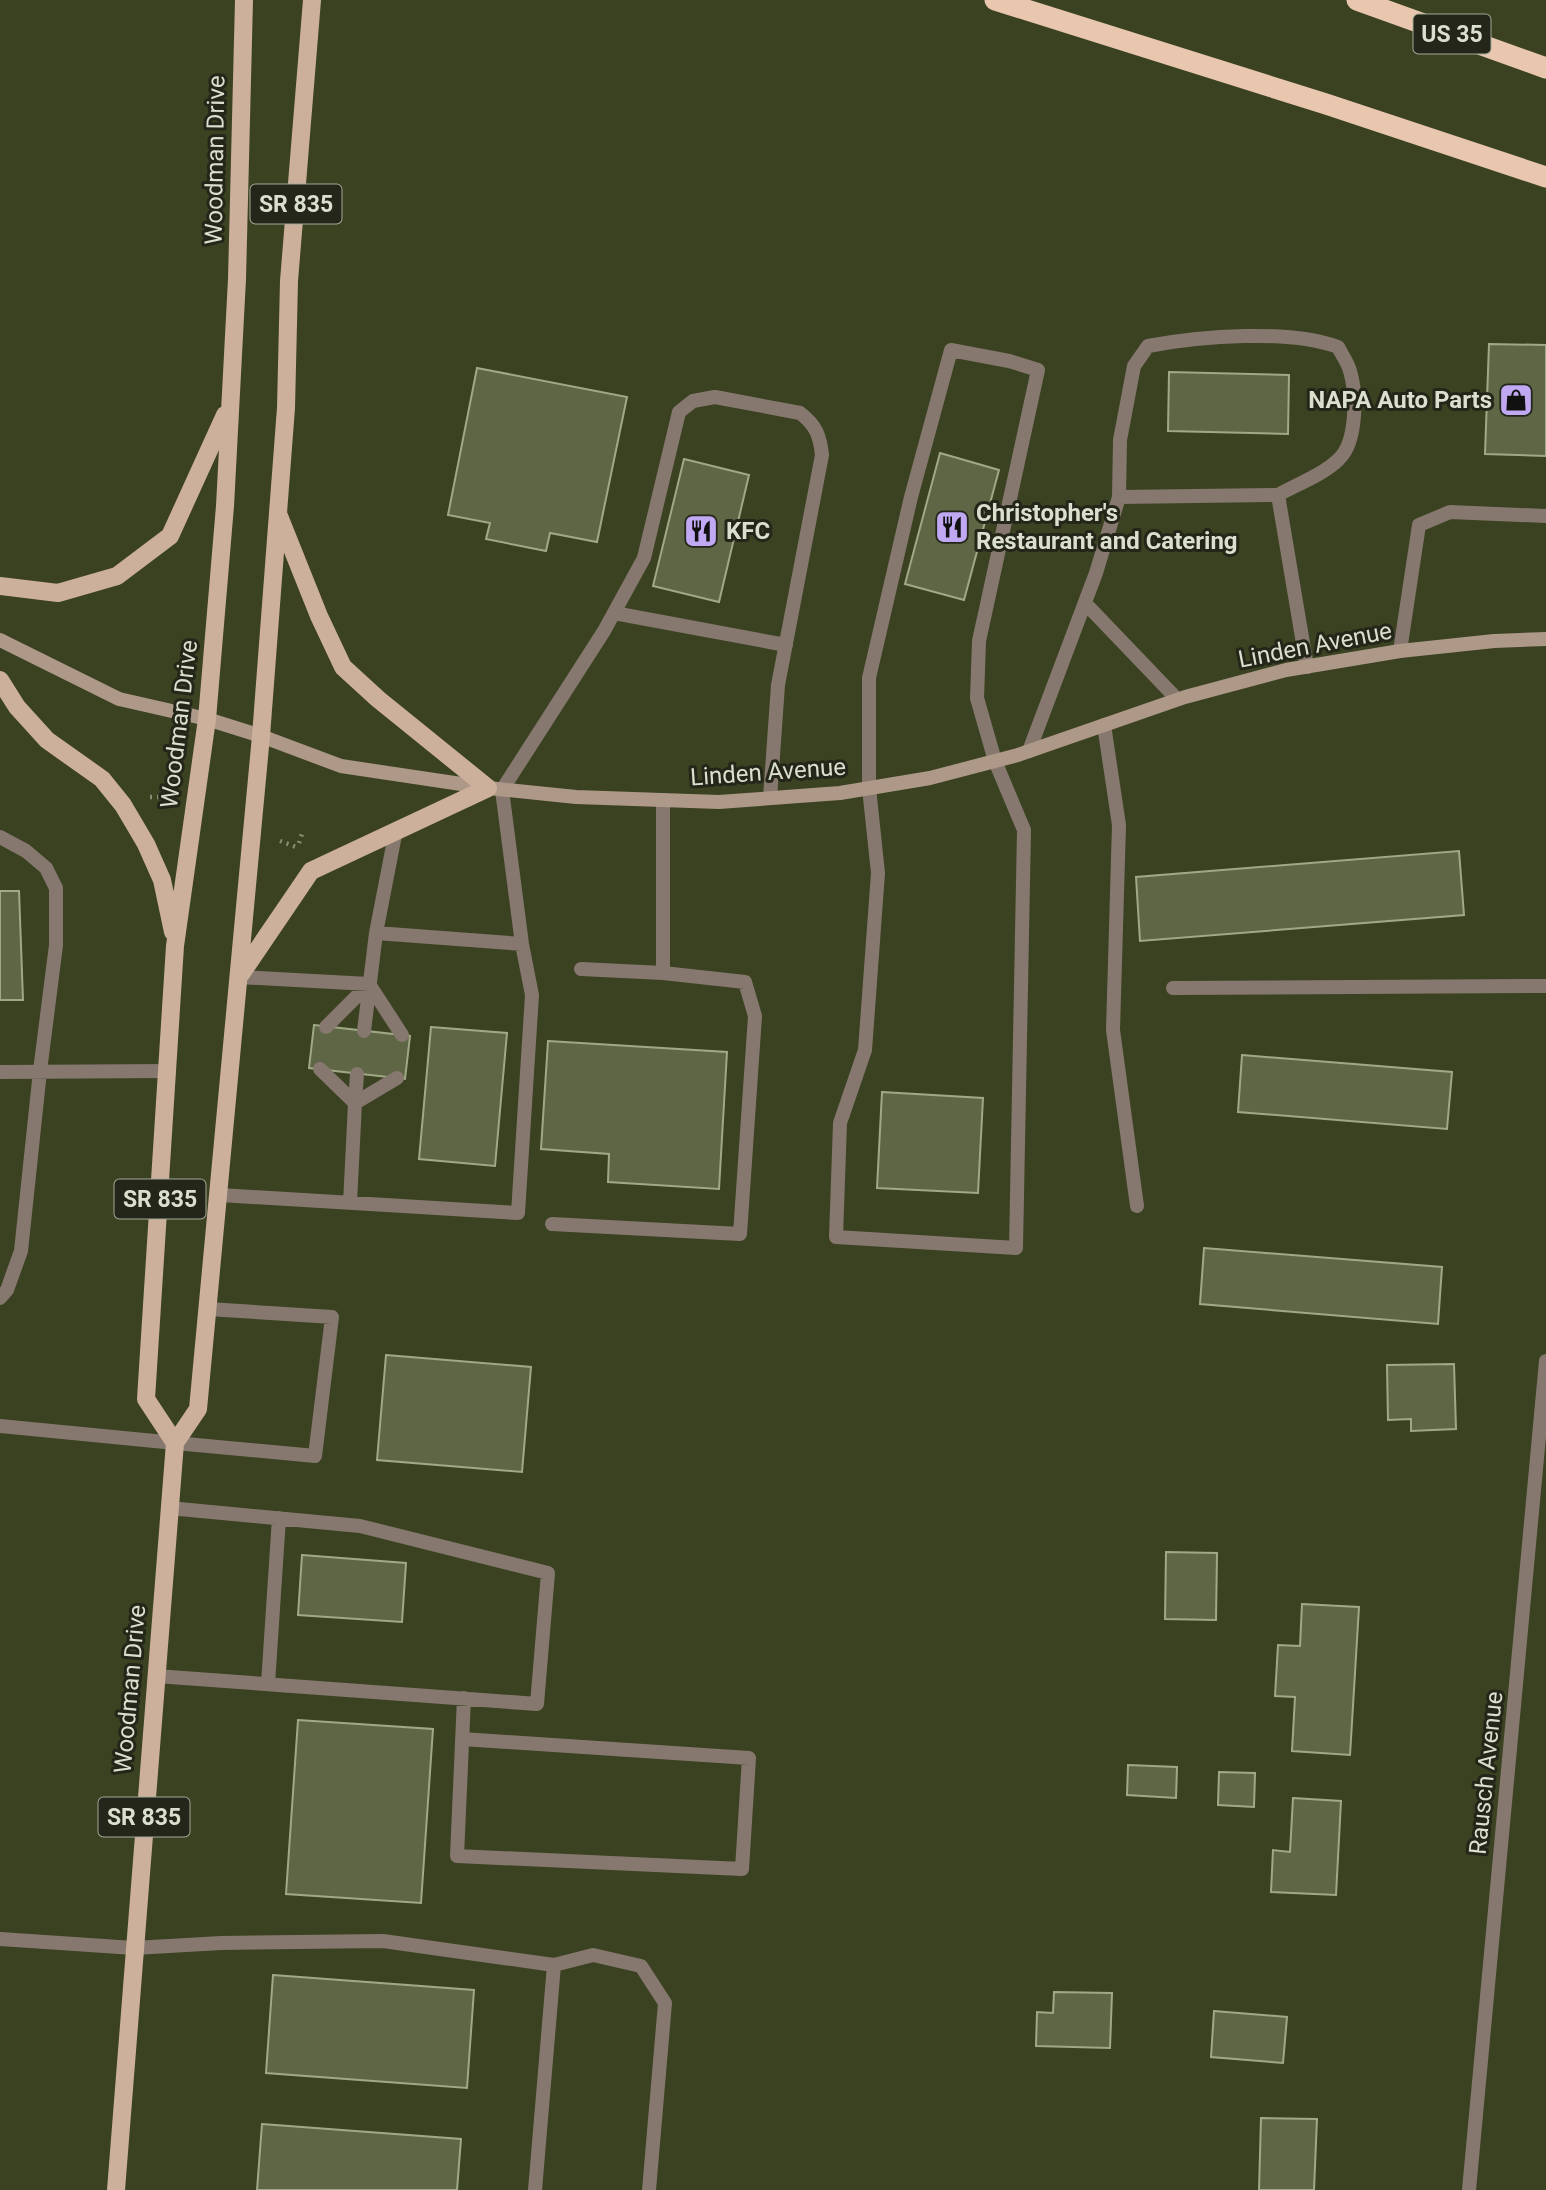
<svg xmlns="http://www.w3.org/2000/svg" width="1546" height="2190" font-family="Roboto,sans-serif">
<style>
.building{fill:#5e6645;stroke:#a0a985;stroke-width:2}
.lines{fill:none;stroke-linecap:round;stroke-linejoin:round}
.path{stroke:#888e75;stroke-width:4.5;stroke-dasharray:2 5;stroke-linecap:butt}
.service{stroke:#86786e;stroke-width:14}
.minor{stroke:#86786e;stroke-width:14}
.secondary{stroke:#ae9888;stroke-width:14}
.primary{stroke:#ccb09c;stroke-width:18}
.motorway{stroke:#e8c7ae;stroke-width:21}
.labels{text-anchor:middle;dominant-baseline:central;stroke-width:6;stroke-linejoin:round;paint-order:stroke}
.shield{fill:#232618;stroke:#a4a897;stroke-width:2}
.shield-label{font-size:23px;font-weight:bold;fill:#dbdfcd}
.street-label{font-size:24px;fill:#dbdfcd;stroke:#232618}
.poi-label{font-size:24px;font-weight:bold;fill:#dbdfcd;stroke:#232618;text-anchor:start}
</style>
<rect width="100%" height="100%" fill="#3b4222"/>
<!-- building -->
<path class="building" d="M 1489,344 L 1546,345 L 1546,456 L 1485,454 Z
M 477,368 L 627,397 L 597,542 L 550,533 L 546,551 L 486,539 L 490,523 L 448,515 Z
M 1169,372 L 1289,375 L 1288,434 L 1168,431 Z
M 940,453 L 999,470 L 964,600 L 905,584 Z
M 684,459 L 749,475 L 719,602 L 653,586 Z
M 1459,851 L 1464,915 L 1140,941 L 1136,877 Z
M 0,891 L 19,891 L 23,1000 L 0,1000 Z
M 314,1025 L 410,1036 L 405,1079 L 309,1068 Z
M 431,1027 L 507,1033 L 495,1166 L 419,1159 Z
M 548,1041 L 727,1052 L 719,1189 L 608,1182 L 609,1154 L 541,1149 Z
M 1242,1055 L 1452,1072 L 1447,1129 L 1238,1112 Z
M 882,1092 L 983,1098 L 978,1193 L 877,1188 Z
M 1204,1248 L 1442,1267 L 1438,1324 L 1200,1304 Z
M 386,1355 L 531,1367 L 522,1472 L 377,1460 Z
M 1454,1364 L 1456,1429 L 1411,1431 L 1411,1419 L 1388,1420 L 1387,1365 Z
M 1166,1552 L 1217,1553 L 1216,1620 L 1165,1619 Z
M 302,1555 L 406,1563 L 402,1622 L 298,1615 Z
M 1302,1604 L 1359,1607 L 1350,1755 L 1292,1751 L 1295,1697 L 1275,1696 L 1278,1645 L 1300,1646 Z
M 298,1720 L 433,1729 L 421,1903 L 286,1894 Z
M 1128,1765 L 1177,1767 L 1176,1798 L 1127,1795 Z
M 1219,1772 L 1255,1773 L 1254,1807 L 1218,1805 Z
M 1293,1798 L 1341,1801 L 1336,1895 L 1271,1892 L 1273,1850 L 1290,1852 Z
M 273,1975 L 474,1990 L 467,2088 L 266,2073 Z
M 1054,1992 L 1112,1993 L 1110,2048 L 1036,2046 L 1037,2012 L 1053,2013 Z
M 1214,2011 L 1287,2017 L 1283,2063 L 1211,2057 Z
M 1261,2118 L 1317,2119 L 1314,2190 L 1259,2190 Z
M 262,2124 L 461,2139 L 457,2190 L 257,2190 Z"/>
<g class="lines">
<!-- path -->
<path class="path" d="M 150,797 L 165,797
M 280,841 L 296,847
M 299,843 L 303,831"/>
<!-- service -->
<path class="service" d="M 951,350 L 1009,361 L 1038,370 L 979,641 L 977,698 L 995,761 L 1024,830 L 1016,1248 L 836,1237 L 840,1123 L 865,1050 L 878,873 L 869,788 L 869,678 L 911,497 Z
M 1119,497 L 1278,495
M 1085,603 L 1177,699
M 614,613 L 786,645
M 1400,651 L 1419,525 L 1450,512 L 1546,516
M 1104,725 L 1119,825 L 1113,1030 L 1137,1206
M 1029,751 L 1096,573 L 1119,497 L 1120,440 L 1134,366 L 1148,346 C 1201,336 1288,329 1338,347 C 1342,355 1348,363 1350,371 C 1357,394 1357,442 1339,459 C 1323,475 1297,484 1278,495 L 1307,667
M 0,837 L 26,851 L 46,868 L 56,888 L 56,945 L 40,1071 L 21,1251 L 7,1290 L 0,1298
M 376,933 L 396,830
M 581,969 L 663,973
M 239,977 L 369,984 L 326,1027
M 369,984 L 402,1035
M 1173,988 L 1546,986
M 364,1031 L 376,933 L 522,944
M 320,1069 L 355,1103 L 350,1203
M 0,1072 L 169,1071
M 355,1103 L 397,1078
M 355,1103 L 357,1074
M 220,1195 L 518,1213 L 532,995 L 522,944 L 502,790 L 604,631 L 644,558 L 679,412 L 693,401 L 715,397 L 800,413 C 816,425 820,436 822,455 L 778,685 L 770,798
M 552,1224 L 740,1234 L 755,1016 L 745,982 L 663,973 L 663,800
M 175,1443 L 315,1456 L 332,1317 L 208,1309
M 156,1676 L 537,1704 L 548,1573 L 360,1526 L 169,1508
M 268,1684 L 279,1518
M 462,1739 L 749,1758 L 742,1869 L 457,1856 L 464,1698
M 134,1948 L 221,1943 L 383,1941 L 554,1965 L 535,2190
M 554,1965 L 593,1955 L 641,1966 L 665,2003 L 649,2190"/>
<!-- minor -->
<path class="minor" d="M 0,1426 L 175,1443
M 0,1939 L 134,1948
M 1469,2190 L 1546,1361"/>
<!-- secondary -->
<path class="secondary" d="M 0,640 L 119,699 L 207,719 L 261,736 L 341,766 L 488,788 L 576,797 L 719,802 L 840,793 L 930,778 L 1018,755 L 1185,697 L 1286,670 L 1400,651 L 1494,641 L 1546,639"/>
<!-- primary -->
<path class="primary" d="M 0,586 L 58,593 L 117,576 L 170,536 L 225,415
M 0,680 L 17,707 L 47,740 L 102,779 L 123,805 L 146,844 L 162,880 L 173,932
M 241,974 L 311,871 L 488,788 L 378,699 L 343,667 L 319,616 L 279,516
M 175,1443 L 146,1399 L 175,946 L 207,719 L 225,506 L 237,279 L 244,0
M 116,2190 L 175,1443 L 198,1409 L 261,736 L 286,408 L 289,281 L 312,0"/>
<!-- motorway -->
<path class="motorway" d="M 995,0 L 1326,104 L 1546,177
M 1357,0 L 1546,68"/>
</g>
<!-- icons -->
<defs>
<g id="shop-square" transform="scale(1.75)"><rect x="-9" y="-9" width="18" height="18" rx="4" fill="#c1a8f3" stroke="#232618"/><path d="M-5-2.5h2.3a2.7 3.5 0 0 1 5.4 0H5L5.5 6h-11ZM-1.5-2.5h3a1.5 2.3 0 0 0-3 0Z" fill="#111"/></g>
<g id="restaurant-square" transform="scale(1.75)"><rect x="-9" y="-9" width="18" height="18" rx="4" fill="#c1a8f3" stroke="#232618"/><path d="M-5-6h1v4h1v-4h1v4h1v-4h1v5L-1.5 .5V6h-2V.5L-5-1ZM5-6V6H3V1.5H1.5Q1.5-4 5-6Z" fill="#111"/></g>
</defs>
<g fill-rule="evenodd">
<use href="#shop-square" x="1516" y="400"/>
<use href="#restaurant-square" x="952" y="527"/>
<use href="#restaurant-square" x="701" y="531"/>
</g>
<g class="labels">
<!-- shield labels -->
<g class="shield">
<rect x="1413.5" y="14.5" width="77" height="39" rx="5"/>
<rect x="250.5" y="184.5" width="91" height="39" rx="5"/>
<rect x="114.5" y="1179.5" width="91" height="39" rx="5"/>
<rect x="98.5" y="1797.5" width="91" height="39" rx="5"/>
</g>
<g class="shield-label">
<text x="1452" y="34">US 35</text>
<text x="296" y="204">SR 835</text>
<text x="160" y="1199">SR 835</text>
<text x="144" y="1817">SR 835</text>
</g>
<!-- street labels -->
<g class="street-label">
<text transform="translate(215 160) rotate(-89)">Woodman Drive</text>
<text transform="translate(1315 645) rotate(-11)">Linden Avenue</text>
<text transform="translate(179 724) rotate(-83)">Woodman Drive</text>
<text transform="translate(768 772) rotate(-4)">Linden Avenue</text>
<text transform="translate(130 1689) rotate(-85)">Woodman Drive</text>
<text transform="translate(1486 1773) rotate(-84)">Rausch Avenue</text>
</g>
<!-- poi labels -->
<g class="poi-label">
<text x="1492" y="400" text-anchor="end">NAPA Auto Parts</text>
<text x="976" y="513">Christopher's<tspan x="976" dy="28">Restaurant and Catering</tspan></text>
<text x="726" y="531">KFC</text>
</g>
</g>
</svg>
